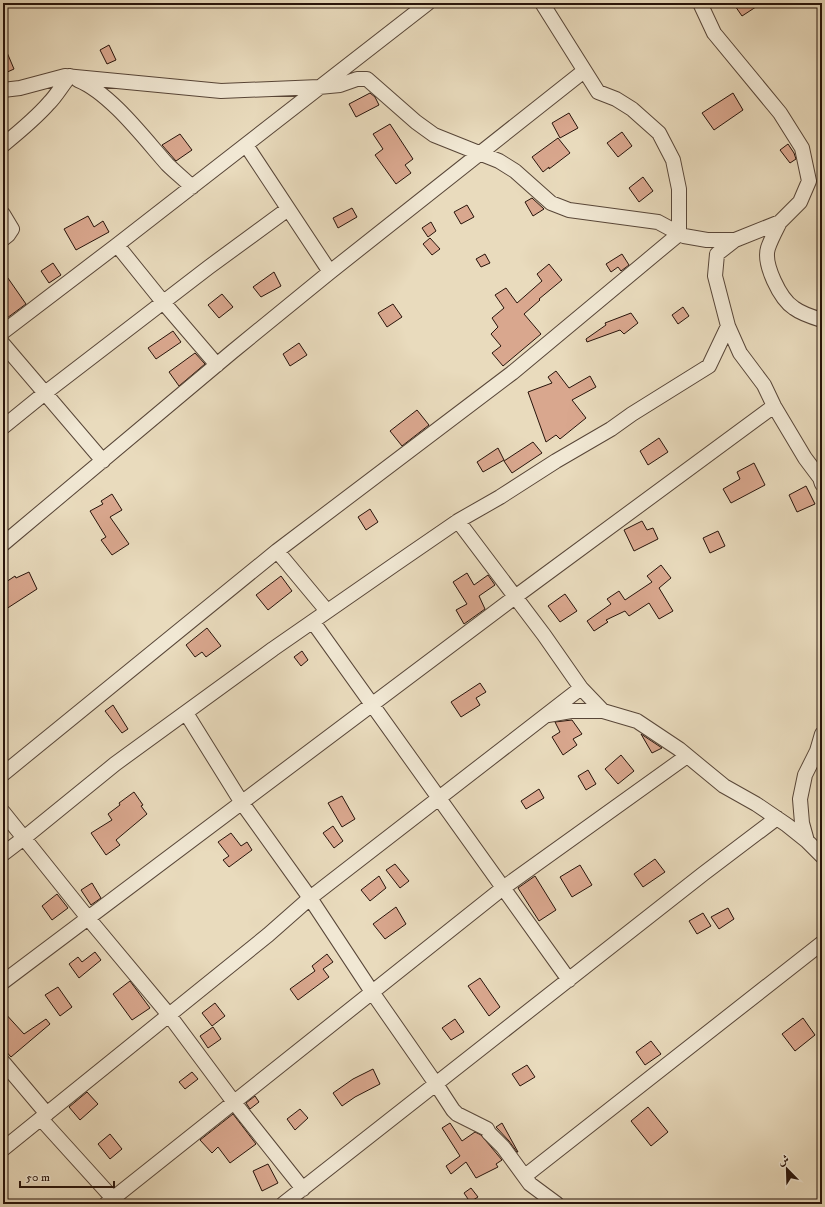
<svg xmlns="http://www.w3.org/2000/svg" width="825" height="1207" font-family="'IM FELL DW Pica',Amiri,serif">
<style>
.building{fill:#d9a78e;stroke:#28140b}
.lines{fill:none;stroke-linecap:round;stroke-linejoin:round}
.minor-casing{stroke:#584638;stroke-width:16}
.minor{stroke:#f1e8d4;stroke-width:14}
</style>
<rect width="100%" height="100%" fill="#e9dbbd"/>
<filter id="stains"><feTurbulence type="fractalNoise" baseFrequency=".005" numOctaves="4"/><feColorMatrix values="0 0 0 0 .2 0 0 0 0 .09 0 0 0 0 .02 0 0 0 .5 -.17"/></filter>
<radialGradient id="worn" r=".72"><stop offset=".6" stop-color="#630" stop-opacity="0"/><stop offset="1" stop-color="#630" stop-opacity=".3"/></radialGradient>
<!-- building -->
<path class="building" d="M 733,3 L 762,3 L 742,16 Z
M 3,43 L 14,69 L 3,74 Z
M 109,45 L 116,60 L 107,64 L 100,50 Z
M 370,93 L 375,97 L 379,105 L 356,117 L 349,104 Z
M 733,93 L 743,110 L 714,130 L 702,113 Z
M 569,113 L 578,128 L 560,138 L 552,123 Z
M 390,124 L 413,159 L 405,165 L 411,173 L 396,184 L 375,155 L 383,149 L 373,134 Z
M 622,132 L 632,146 L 618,157 L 607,143 Z
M 180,134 L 192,150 L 176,161 L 162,145 Z
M 558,138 L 570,153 L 549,169 L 549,167 L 543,172 L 532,157 Z
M 788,144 L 794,153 L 796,159 L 790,163 L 780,150 Z
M 643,177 L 653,191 L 639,202 L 629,188 Z
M 532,198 L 544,209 L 533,216 L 525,202 Z
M 467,205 L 474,217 L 461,224 L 454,212 Z
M 352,208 L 357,217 L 338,228 L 333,218 Z
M 88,216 L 94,227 L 103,221 L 109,232 L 76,250 L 64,229 Z
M 431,222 L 436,231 L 428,237 L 422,228 Z
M 430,238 L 440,249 L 432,255 L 423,244 Z
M 485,254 L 490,263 L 481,267 L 476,259 Z
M 622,254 L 629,265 L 621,271 L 618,267 L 611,272 L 606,264 Z
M 53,263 L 61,275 L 49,283 L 41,271 Z
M 549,264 L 562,280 L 539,299 L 540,300 L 524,314 L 541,334 L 503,366 L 492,353 L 501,346 L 491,334 L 498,327 L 492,318 L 504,308 L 495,295 L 506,288 L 517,303 L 542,281 L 537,274 Z
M 3,271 L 26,304 L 3,321 Z
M 274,272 L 281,286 L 261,297 L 253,287 Z
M 222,294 L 233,307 L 219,318 L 208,305 Z
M 393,304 L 402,317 L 387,327 L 378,313 Z
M 683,307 L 689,316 L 678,324 L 672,315 Z
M 631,313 L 638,323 L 624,334 L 620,330 L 587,342 L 586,339 L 606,325 L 605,323 Z
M 173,331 L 181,342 L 156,359 L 148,348 Z
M 299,343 L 307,355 L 290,366 L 283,354 Z
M 195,353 L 205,364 L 179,386 L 169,372 Z
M 556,371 L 569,388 L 590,376 L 596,387 L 572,400 L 586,418 L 560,439 L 556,435 L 546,442 L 528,392 L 552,383 L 548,377 Z
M 417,410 L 429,425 L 402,446 L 390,431 Z
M 659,438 L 668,452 L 648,465 L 640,451 Z
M 533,442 L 542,453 L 512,473 L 504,461 Z
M 498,448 L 504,460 L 483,472 L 477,462 Z
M 754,463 L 765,485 L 731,503 L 723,489 L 740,479 L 737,472 Z
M 806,486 L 815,504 L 797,512 L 789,495 Z
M 112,494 L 122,510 L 110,517 L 129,544 L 112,555 L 101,540 L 106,537 L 90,511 L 103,504 L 101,501 Z
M 370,509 L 378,522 L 366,530 L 358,517 Z
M 642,521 L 647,530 L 653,528 L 658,539 L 634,551 L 624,530 Z
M 718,531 L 725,546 L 710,553 L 703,538 Z
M 661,565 L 671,578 L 659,588 L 673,611 L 659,619 L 649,603 L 629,616 L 625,611 L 606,620 L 608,622 L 594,631 L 587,621 L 611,604 L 607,599 L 619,591 L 625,600 L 652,582 L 647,576 Z
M 29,572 L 37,589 L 3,611 L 3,584 L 15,576 L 16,578 Z
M 467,573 L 474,585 L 488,575 L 495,585 L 479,596 L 485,609 L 464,624 L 456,610 L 467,604 L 453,582 Z
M 281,576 L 292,591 L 268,610 L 256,595 Z
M 565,594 L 577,611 L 560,622 L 548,606 Z
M 207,628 L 221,646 L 206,657 L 202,652 L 195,657 L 186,645 Z
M 302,651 L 308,660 L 301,666 L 294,657 Z
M 480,683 L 486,692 L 476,698 L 480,705 L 461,717 L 451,702 Z
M 113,705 L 128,729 L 122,733 L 105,711 Z
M 572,720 L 582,734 L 573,739 L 577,745 L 563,755 L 552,737 L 560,732 L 555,722 Z
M 641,734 L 662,748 L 652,753 Z
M 621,755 L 634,771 L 618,784 L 605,769 Z
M 588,770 L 596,784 L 586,790 L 578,776 Z
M 539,789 L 544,798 L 526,809 L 521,801 Z
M 134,792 L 143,805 L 141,806 L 147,814 L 116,840 L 120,845 L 106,855 L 91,833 L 112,820 L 108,814 L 120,805 L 119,803 Z
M 342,796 L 355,819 L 342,827 L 328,803 Z
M 333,826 L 343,841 L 334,848 L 323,833 Z
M 231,833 L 241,846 L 247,842 L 252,850 L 229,867 L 223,860 L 229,856 L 218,842 Z
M 655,859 L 665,872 L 643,887 L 634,874 Z
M 395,864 L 409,881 L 400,888 L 386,870 Z
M 580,865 L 592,885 L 572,897 L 560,877 Z
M 379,876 L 386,888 L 370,901 L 361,890 Z
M 535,876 L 556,910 L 539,921 L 518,888 Z
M 92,883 L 101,898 L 91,905 L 81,890 Z
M 57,894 L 68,908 L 52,920 L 42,906 Z
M 396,907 L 406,924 L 385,939 L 373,924 Z
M 728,908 L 734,919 L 719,929 L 711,917 Z
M 703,913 L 711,926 L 697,934 L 689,921 Z
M 95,952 L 101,960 L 79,978 L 69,964 L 78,957 L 82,962 Z
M 327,954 L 333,962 L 323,969 L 329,977 L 298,1000 L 290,989 L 315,971 L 312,966 Z
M 480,978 L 500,1007 L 489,1016 L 468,986 Z
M 130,981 L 150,1008 L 132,1020 L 113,994 Z
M 58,987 L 72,1007 L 60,1016 L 45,995 Z
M 215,1003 L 225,1016 L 212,1026 L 202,1013 Z
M 3,1011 L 24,1034 L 46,1019 L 50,1024 L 11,1057 L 3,1048 Z
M 803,1018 L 815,1035 L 795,1051 L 782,1034 Z
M 455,1019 L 464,1032 L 451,1040 L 442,1028 Z
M 213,1027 L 221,1039 L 208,1048 L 200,1036 Z
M 651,1041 L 661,1054 L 645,1065 L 636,1052 Z
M 527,1065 L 535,1077 L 520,1086 L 512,1074 Z
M 373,1069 L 380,1084 L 355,1097 L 342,1106 L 333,1093 L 353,1079 Z
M 192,1072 L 198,1079 L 185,1089 L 179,1082 Z
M 87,1092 L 98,1104 L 80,1120 L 69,1107 Z
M 255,1096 L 259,1102 L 250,1109 L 246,1103 Z
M 648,1107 L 668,1132 L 651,1146 L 631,1121 Z
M 300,1109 L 308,1118 L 295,1130 L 287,1119 Z
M 233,1114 L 256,1144 L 230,1163 L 218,1147 L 212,1153 L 200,1140 Z
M 450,1123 L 462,1141 L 475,1132 L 481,1135 L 502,1160 L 496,1164 L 498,1167 L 476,1178 L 466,1162 L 451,1174 L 446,1166 L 460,1156 L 442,1128 Z
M 502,1123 L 518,1152 L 517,1152 L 509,1141 L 496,1127 Z
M 110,1134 L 122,1149 L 110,1159 L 98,1144 Z
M 268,1164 L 278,1183 L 262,1191 L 253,1171 Z
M 471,1188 L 478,1197 L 470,1202 L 464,1193 Z"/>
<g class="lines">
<!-- minor casing -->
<g class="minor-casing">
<path id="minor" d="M 78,80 C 110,93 144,138 167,164 C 175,172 184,179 192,187
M 3,90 L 20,88 L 65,76 L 221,91 L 319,87 L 340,85 L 357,79 L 367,79 L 416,122 L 434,135 L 499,161 L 515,171 L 551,203 L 569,210 L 658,222 L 684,236 L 707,240 L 735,240 L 780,222 L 800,202 L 809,181 L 802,148 L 780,113 L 714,33 L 700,3
M 3,145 C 19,132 35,119 49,103 C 57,95 62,85 70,76
M 246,145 L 330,272
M 3,214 L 12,229 L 8,235 L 3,239
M 780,222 C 776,230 771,239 768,248 C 763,264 780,299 794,308 C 802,314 812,317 822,320
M 735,240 L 717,254 L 715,276 L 728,326 L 740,353 L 764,385 L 774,406 L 805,458 L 820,478 L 822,484
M 117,245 L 163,302 L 217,365
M 3,332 L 117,245 L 428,3
M 3,344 L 103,461
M 3,427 L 45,393 L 209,267 L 288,209
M 458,521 L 544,635 L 581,688 L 603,711
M 3,544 L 232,352 L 330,272 L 584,71
M 277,551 L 327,611
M 313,622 L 569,980
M 186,713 L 242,803 L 310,898 L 372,992 L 436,1084 L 453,1110 L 457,1114 L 487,1129 L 489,1133 L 503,1147 L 530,1184 L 557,1204
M 548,715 L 571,711 L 603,711 L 637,721 L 679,749 L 724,786 L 756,804 L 787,825 L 807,841 L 822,856
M 3,774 L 277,551 L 512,373 L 679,234 L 679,189 L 673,160 L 659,133 L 632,109 L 616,99 L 598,92 L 542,3
M 3,812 L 88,918 L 169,1015 L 233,1101 L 303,1189
M 807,841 L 802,823 L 800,799 L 805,775 L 817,751 L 822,734
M 3,854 L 24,838 L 115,764 L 273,649 L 394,565 L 458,521 L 500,497 L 556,461 L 611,429 L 632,414 L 709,366 L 728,326
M 3,982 L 515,597 L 774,406
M 3,1062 L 47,1114
M 41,1119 L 118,1204
M 3,1149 L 268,935 L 310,898 L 581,688
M 525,1176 L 822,943
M 106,1204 L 503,888 L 687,756
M 283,1204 L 703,874 L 777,818"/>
</g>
<!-- minor -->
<use href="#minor" class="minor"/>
</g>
<!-- margin -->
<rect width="825" height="1207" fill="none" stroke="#e9dbbd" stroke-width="16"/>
<rect x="4" y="4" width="817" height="1199" fill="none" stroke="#28140b" stroke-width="2"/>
<rect x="8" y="8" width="809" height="1191" fill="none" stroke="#28140b"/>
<!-- north arrow -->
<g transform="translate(787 1169) rotate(337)" stroke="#f1e8d4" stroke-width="3" paint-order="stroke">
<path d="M0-3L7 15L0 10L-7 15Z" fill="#28140b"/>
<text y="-6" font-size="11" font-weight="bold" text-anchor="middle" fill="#28140b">ش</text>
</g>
<!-- scale -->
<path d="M20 1181v6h94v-6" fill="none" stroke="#28140b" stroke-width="2"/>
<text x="26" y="1181" font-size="12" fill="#28140b" stroke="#f1e8d4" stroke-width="3" paint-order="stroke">50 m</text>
<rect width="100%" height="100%" filter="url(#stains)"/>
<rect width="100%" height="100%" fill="url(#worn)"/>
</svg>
